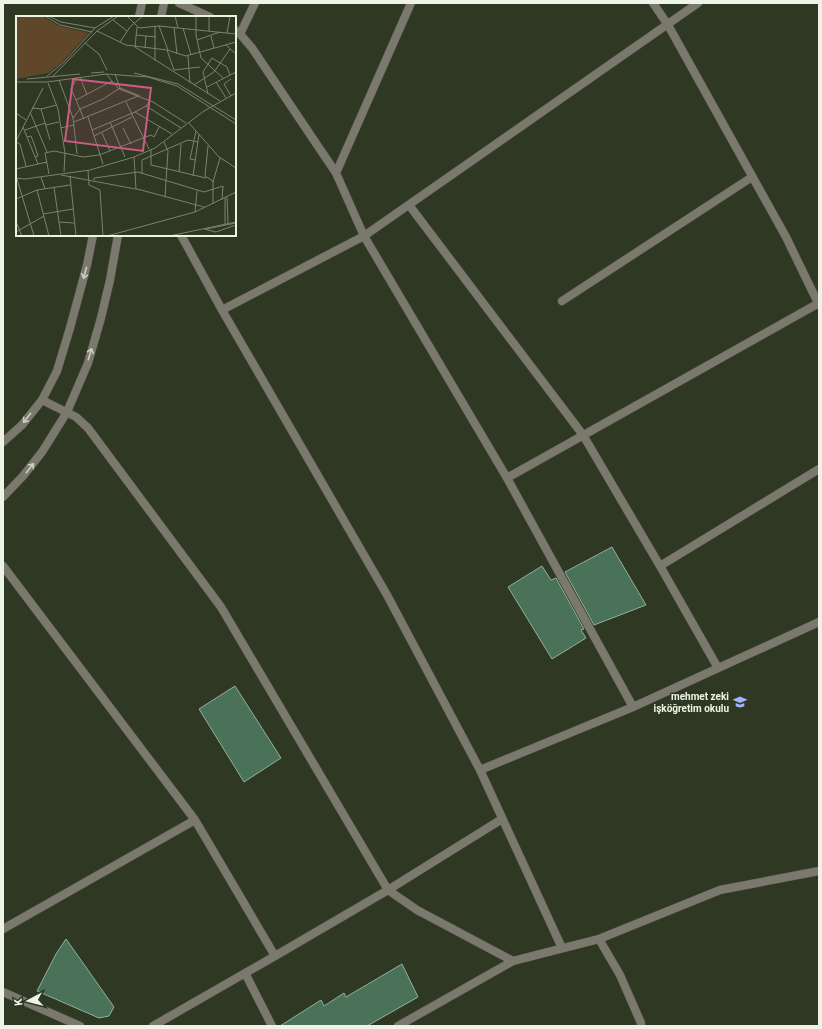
<svg xmlns="http://www.w3.org/2000/svg" width="822" height="1029" font-family="Roboto,sans-serif">
<style>
.building{fill:#497259;stroke:#95af9e}
.lines{fill:none;stroke-linecap:round;stroke-linejoin:round}
.lane-casing{stroke:#4d5641;stroke-width:9}
.street-casing{stroke:#4d5641;stroke-width:9}
.lane{stroke:#7b796d;stroke-width:8}
.street{stroke:#7b796d;stroke-width:8}
.oneway{stroke:#cbcfc2}
.labels{text-anchor:middle;dominant-baseline:central;stroke-width:3;stroke-linejoin:round;paint-order:stroke}
.poi-label{font-size:10px;font-weight:bold;fill:#edf4e6;stroke:#2e3822;text-anchor:end}
.inset-road{fill:none;stroke:#7a8370;stroke-width:1}
.view{fill:#cf5a85;fill-opacity:0.15;stroke:#cf5a85;stroke-width:2}
.inset-edge{fill:none;stroke:#edf4e6;stroke-width:2}
</style>
<rect width="100%" height="100%" fill="#2e3822"/>
<!-- building -->
<path class="building" d="M 612,547 L 646,605 L 594,625 L 565,572 Z
M 542,566 L 551,580 L 556,578 L 584,629 L 581,630 L 586,638 L 552,659 L 508,587 Z
M 235,686 L 281,758 L 244,782 L 199,709 Z
M 66,939 L 114,1007 L 109,1016 L 99,1018 L 37,991 L 56,954 Z
M 402,964 L 418,997 L 367,1026 L 280,1026 L 321,1000 L 324,1006 L 344,993 L 346,997 Z"/>
<g class="lines">
<!-- lane casing -->
<g class="lane-casing">
<path id="lane" d="M 245,973 L 272,1026"/>
</g>
<!-- street casing -->
<g class="street-casing">
<path id="street" d="M 179,3 L 210,17
M 653,3 L 668,25 L 786,237 L 819,305
M 139,17 L 142,3
M 161,17 L 164,3
M 235,30 L 240,34 L 252,48 L 336,173 L 364,236 L 507,478 L 633,707
M 240,34 L 255,3
M 336,173 L 411,3
M 409,205 L 583,435 L 660,566 L 718,668
M 181,235 L 222,310 L 387,595 L 480,770 L 562,948
M 562,301 L 752,177
M 222,310 L 364,236 L 698,3
M 42,400 L 76,417 L 88,428 L 221,607 L 388,890 L 417,910 L 513,961 L 599,939 L 720,890 L 819,871
M 3,442 L 22,425 L 42,400 L 57,371 L 70,328 L 87,265 L 93,235
M 507,478 L 819,303
M 3,497 L 23,476 L 42,452 L 67,412 L 88,363 L 101,318 L 110,280 L 118,235
M 3,566 L 195,820 L 275,956 L 153,1026
M 660,566 L 819,469
M 480,770 L 633,707 L 819,622
M 3,929 L 195,820
M 599,939 L 620,975 L 641,1023 L 641,1026
M 275,956 L 388,890 L 502,819
M 3,992 L 80,1026
M 398,1026 L 513,961"/>
</g>
<!-- lane -->
<use href="#lane" class="lane"/>
<!-- street -->
<use href="#street" class="street"/>
</g>
<!-- one-way arrows -->
<defs><path id="oneway-shaft" d="M-6 0H5M1.5-3L5.5 0L1.5 3" fill="none" stroke-width="1.6" stroke-linecap="round" stroke-linejoin="round"/></defs>
<g class="oneway">
<use href="#oneway-shaft" transform="translate(85 273) rotate(105)"/>
<use href="#oneway-shaft" transform="translate(90 354) rotate(-73)"/>
<use href="#oneway-shaft" transform="translate(27 418) rotate(128)"/>
<use href="#oneway-shaft" transform="translate(30 468) rotate(-52)"/>
</g>
<!-- icons -->
<defs>
<g id="school-bare" transform="scale(1.08)"><path d="M0-5L7-2L0 1L-7-2ZM-4 1L0 2.5L4 1V4Q0 6-4 4Z" fill="#a2b2fd" stroke="#2e3822" stroke-width="2.5" paint-order="stroke"/></g>
</defs>
<g fill-rule="evenodd">
<use href="#school-bare" x="740" y="702"/>
</g>
<g class="labels">
<!-- poi labels -->
<g class="poi-label">
<text x="729" y="696">mehmet zeki<tspan x="729" dy="12">işköğretim okulu</tspan></text>
</g>
</g>
<!-- overview -->
<g transform="translate(16 16)">
<rect width="220" height="220" fill="#2e3822"/>
<path d="M 0,0 L 26,0 L 43,10 L 73,17 L 46,46 L 32,57 L 0,63 Z" fill="#614729"/>
<path class="inset-road" d="M 29,0 L 44,9 L 76,16M 33,0 L 45,6 L 79,12M 111,0 L 123,12 L 143,10 L 220,18M 159,0 L 162,12M 180,0 L 180,19 L 185,42 L 207,62M 97,4 L 111,15M 143,10 L 152,34M 121,11 L 119,31 L 204,85M 158,11 L 161,38M 167,12 L 175,39M 81,15 L 110,29 L 151,34 L 170,40 L 220,26M 193,15 L 193,0M 211,17 L 214,0M 120,19 L 140,21M 195,20 L 198,32M 181,24 L 204,16M 104,26 L 114,11 L 127,0M 69,27 L 83,38 L 91,54M 210,29 L 220,38M 129,32 L 130,20M 151,34 L 158,54 L 184,51M 172,40 L 174,67M 139,45 L 139,10M 75,57 L 88,56M 118,57 L 162,68 L 220,104M 90,58 L 103,73 L 137,86 L 170,107M 99,58 L 104,72 L 124,80M 31,60 L 49,45 L 79,12 L 98,0M 36,61 L 81,15 L 102,0M 61,61 L 55,73 L 60,84 L 96,65M 64,61 L 71,79M 11,63 L 64,58M 215,63 L 208,68 L 215,80M 43,64 L 57,102M 0,66 L 31,66 L 90,58 L 132,61 L 161,70 L 220,108M 200,66 L 210,82M 32,67 L 42,93 L 49,137 L 48,156M 178,69 L 198,56 L 214,33M 191,71 L 220,56M 192,78 L 187,56 L 196,42 L 211,51 L 214,59M 60,84 L 68,103M 110,86 L 133,133M 130,90 L 165,112M 16,92 L 25,93 L 41,89M 25,93 L 34,124M 14,96 L 31,136M 119,96 L 156,118M 0,97 L 10,104M 72,101 L 87,148M 58,106 L 122,80M 94,106 L 109,141M 173,107 L 203,141 L 220,152M 30,109 L 43,106M 7,111 L 22,148M 44,112 L 58,109M 107,112 L 115,128M 9,114 L 29,107M 76,114 L 119,96 L 130,90 L 134,85M 86,117 L 94,135M 78,120 L 116,101M 11,121 L 15,120 L 18,128 L 22,140 L 19,141M 0,125 L 27,72M 0,126 L 4,128 L 10,150M 148,126 L 152,135 L 149,181M 192,130 L 189,160 L 197,165 L 197,188M 135,133 L 135,149 L 190,162M 61,138 L 57,102 L 64,93 L 87,83 L 104,72M 118,141 L 120,173M 179,144 L 174,143 L 180,115M 0,153 L 31,146M 72,155 L 73,169 L 84,174 L 87,220M 163,156 L 165,128M 33,158 L 29,137 L 38,135 L 67,141 L 83,139 L 135,119 L 138,121 L 143,111M 126,158 L 126,144 L 172,124 L 182,126M 45,159 L 125,174 L 188,191M 54,160 L 60,220M 177,160 L 183,118M 25,161 L 29,173M 0,162 L 9,163 L 74,154 L 118,141 L 139,132 L 188,95 L 220,77M 1,163 L 18,220M 78,164 L 78,162 L 122,156 L 188,176 L 207,170 L 206,184M 197,166 L 204,142M 38,171 L 45,220M 21,174 L 33,220M 211,181 L 212,207M 0,183 L 21,174 L 54,169M 179,196 L 181,175M 27,198 L 57,193M 0,206 L 6,220M 43,206 L 58,207M 209,208 L 209,182M 188,213 L 200,216 L 220,209M 190,213 L 220,207M 0,216 L 28,200M 91,220 L 179,196 L 220,176M 153,220 L 220,206"/>
<path class="view" d="M 57,63 L 135,72 L 127,135 L 49,125 Z"/>
<rect width="220" height="220" class="inset-edge"/>
</g>
<!-- border -->
<rect width="822" height="1029" fill="none" stroke="#edf4e6" stroke-width="8"/>
<!-- north arrow -->
<g transform="translate(28 1001) rotate(263)" stroke="#2e3822" stroke-width="3" paint-order="stroke">
<path d="M0-3L7 15L0 10L-7 15Z" fill="#edf4e6"/>
<text y="-6" font-size="11" font-weight="bold" text-anchor="middle" fill="#edf4e6">K</text>
</g>
</svg>
